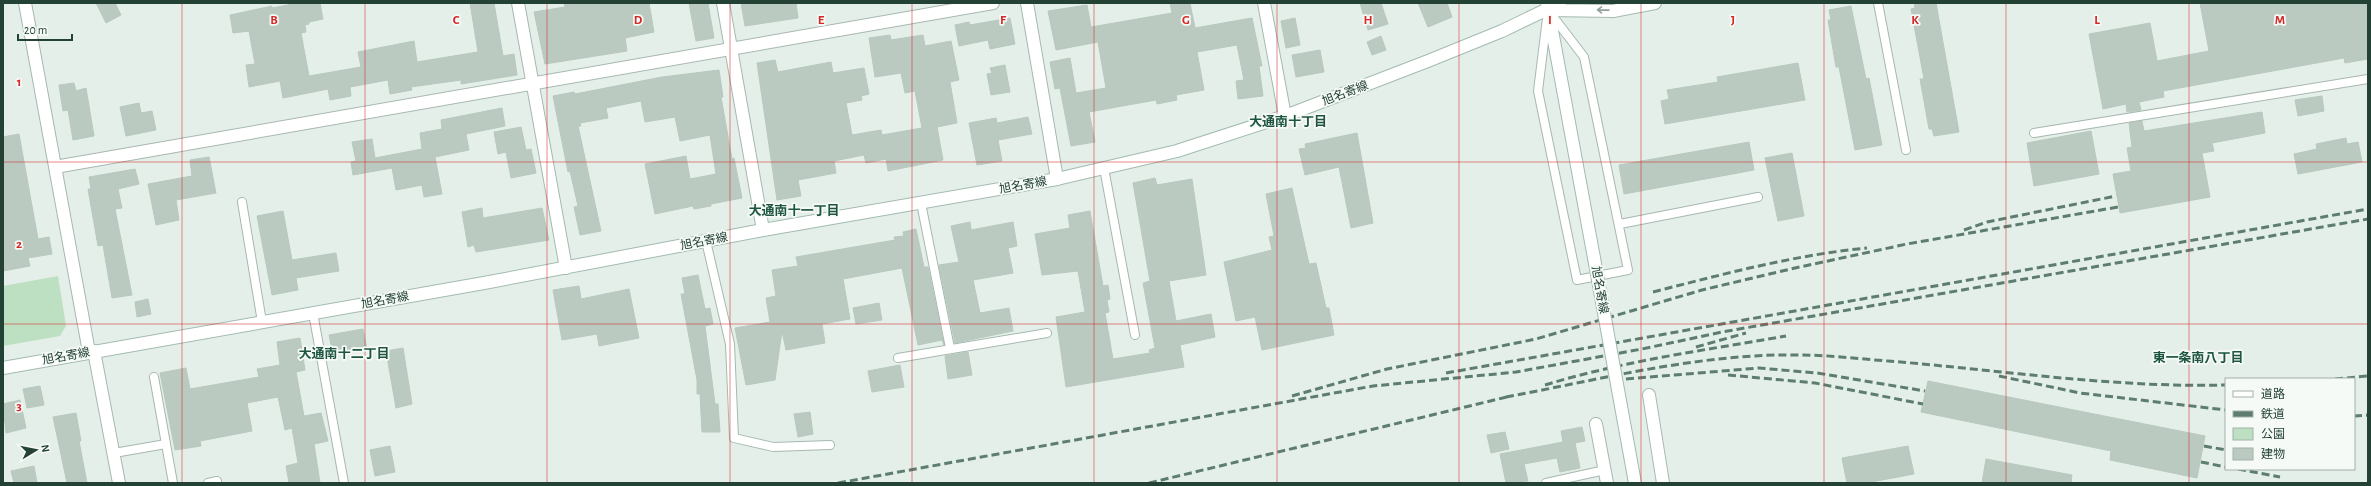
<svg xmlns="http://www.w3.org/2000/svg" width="2371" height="486" font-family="'Alegreya Sans','Noto Sans JP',sans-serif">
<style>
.green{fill:#bde0c2}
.building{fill:#bacac1;stroke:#b7c9bf}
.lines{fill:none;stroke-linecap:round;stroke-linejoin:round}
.service-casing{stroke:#a7b8af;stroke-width:10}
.minor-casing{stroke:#a7b8af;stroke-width:14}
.secondary-casing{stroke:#a2bbaf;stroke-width:14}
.service{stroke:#fff;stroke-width:8}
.minor{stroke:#fff;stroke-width:12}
.secondary{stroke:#fff;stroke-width:12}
.rail{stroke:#5d7d70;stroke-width:3;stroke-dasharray:8 4;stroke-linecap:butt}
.secondary-bridge-casing{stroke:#a2bbaf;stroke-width:14;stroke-linecap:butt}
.secondary-bridge{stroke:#fff;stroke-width:12}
.oneway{stroke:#91a09a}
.grid{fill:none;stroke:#d62828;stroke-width:1;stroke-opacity:0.55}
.labels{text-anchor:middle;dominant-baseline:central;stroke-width:3.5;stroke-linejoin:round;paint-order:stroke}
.street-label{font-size:12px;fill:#234235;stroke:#f6faf7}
.neighbourhood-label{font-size:13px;font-weight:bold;fill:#1d5540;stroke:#f6faf7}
.grid-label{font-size:13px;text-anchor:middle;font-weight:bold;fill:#d62828;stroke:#f6faf7;stroke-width:3.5;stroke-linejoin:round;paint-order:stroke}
</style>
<rect width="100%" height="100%" fill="#e5efe9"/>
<!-- green -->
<path class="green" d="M 58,276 L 66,326 L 60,336 L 3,346 L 3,286 Z"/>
<!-- building -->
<path class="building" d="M 96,3 L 115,3 L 121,15 L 106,23 Z
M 298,3 L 320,3 L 323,19 L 309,22 L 309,24 L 305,25 L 306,32 L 301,33 L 309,76 L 361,67 L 358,52 L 414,41 L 417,62 L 478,52 L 470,3 L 494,3 L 503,56 L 514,54 L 517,75 L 461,84 L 461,80 L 411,87 L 412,90 L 390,94 L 388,80 L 350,87 L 351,96 L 330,100 L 328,89 L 283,98 L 280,81 L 249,87 L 246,65 L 255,64 L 249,31 L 233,33 L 230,15 L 272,6 L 272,8 Z
M 564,3 L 649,3 L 654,32 L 625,38 L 627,51 L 545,64 L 534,12 L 565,7 Z
M 689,3 L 708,3 L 714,38 L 696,41 Z
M 741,3 L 796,3 L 798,18 L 745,26 Z
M 1170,3 L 1190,3 L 1195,28 L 1252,18 L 1262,66 L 1259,66 L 1263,96 L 1238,99 L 1236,81 L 1244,80 L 1237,45 L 1197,52 L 1204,90 L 1176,95 L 1177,100 L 1157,104 L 1156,100 L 1089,112 L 1095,142 L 1071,146 L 1060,88 L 1055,89 L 1050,62 L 1070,58 L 1076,93 L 1106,88 L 1098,42 L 1056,50 L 1048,11 L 1087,5 L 1091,27 L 1172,13 Z
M 1360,3 L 1381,3 L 1388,24 L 1368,30 Z
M 1418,3 L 1447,3 L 1452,17 L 1428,27 Z
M 1914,3 L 1936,3 L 1959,132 L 1934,136 L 1932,129 L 1929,129 L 1920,79 L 1924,79 L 1911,9 L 1915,8 Z
M 2200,3 L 2368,3 L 2368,59 L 2345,63 L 2344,58 L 2163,91 L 2164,97 L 2139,102 L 2141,110 L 2127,112 L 2126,104 L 2103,109 L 2089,34 L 2150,23 L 2157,61 L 2209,51 Z
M 1851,6 L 1866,79 L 1869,78 L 1882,145 L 1855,150 L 1839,67 L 1836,67 L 1828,20 L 1831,20 L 1829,10 Z
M 1010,18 L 1015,44 L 990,49 L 988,40 L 959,46 L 955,25 L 969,22 L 970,25 Z
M 1295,18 L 1300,45 L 1286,48 L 1281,21 Z
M 890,35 L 891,40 L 923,35 L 925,46 L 951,41 L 959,80 L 950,82 L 957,123 L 937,127 L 943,160 L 888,171 L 886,159 L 866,163 L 864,155 L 834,161 L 836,173 L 798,180 L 801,196 L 777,200 L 757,63 L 775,60 L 778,72 L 831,62 L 833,73 L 864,68 L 869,94 L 861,96 L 862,100 L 846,103 L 852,135 L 881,130 L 882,135 L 922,128 L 915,91 L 905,93 L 901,73 L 875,77 L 869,38 Z
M 1381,36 L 1386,50 L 1372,55 L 1367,42 Z
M 1320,50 L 1324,72 L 1296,77 L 1292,55 Z
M 1798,63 L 1805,100 L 1665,124 L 1661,101 L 1669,99 L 1667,90 L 1718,82 L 1717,77 Z
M 1005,65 L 1010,92 L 991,95 L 987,74 L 992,73 L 990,68 Z
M 719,70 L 723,97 L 721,97 L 732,159 L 734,158 L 742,198 L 711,204 L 711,206 L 694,209 L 693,206 L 655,214 L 645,164 L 686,156 L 690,179 L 716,174 L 710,135 L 680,141 L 675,117 L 645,122 L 641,101 L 606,108 L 608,118 L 580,123 L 581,126 L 578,126 L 601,231 L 580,235 L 574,207 L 578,206 L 570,171 L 568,172 L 553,96 L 574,92 L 575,94 L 662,77 Z
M 74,83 L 76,91 L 86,88 L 94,136 L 73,140 L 68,110 L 63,111 L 59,85 Z
M 2322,96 L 2324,111 L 2298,116 L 2295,100 Z
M 139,103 L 141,113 L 152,111 L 156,130 L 126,136 L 120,107 Z
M 502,108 L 505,126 L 466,134 L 469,150 L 435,157 L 442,194 L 424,197 L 422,185 L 396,190 L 392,168 L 353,175 L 351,162 L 356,161 L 352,142 L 372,139 L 375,158 L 422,149 L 420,133 L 442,129 L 441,120 Z
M 2262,112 L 2265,133 L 2212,143 L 2214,151 L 2202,153 L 2210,197 L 2120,213 L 2113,174 L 2131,171 L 2127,148 L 2132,147 L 2129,123 L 2142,121 L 2144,131 Z
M 1028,117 L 1032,134 L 998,140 L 1002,161 L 977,165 L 969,123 L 996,118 L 997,123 Z
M 521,127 L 526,150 L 531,149 L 536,173 L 511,178 L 506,152 L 498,154 L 494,132 Z
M 2091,131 L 2099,174 L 2034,186 L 2027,143 Z
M 1357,133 L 1373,223 L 1351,228 L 1339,167 L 1305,175 L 1299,149 L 1306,148 L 1305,144 Z
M 19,134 L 38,239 L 49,237 L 52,254 L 28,258 L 30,266 L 3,271 L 3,137 Z
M 2346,138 L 2347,144 L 2358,142 L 2362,162 L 2298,174 L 2294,154 L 2317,149 L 2316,144 Z
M 1749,142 L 1754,170 L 1624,194 L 1619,165 Z
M 1792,153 L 1804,216 L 1778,221 L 1765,158 Z
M 209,157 L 216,193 L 176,200 L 179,220 L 156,225 L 148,184 L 192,176 L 190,160 Z
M 135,169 L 139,184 L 118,189 L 122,208 L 115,209 L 132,295 L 112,298 L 103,245 L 98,246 L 88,189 L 91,189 L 89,177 Z
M 1155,178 L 1157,185 L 1192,179 L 1206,275 L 1169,281 L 1176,321 L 1211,314 L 1215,337 L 1180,345 L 1184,367 L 1066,387 L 1056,317 L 1085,312 L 1078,271 L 1042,275 L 1035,234 L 1070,228 L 1068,215 L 1090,211 L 1103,286 L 1108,285 L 1110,299 L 1107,300 L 1109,312 L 1105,313 L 1113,359 L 1150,353 L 1149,350 L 1155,348 L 1143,283 L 1150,281 L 1133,183 Z
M 1292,188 L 1309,264 L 1316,263 L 1326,308 L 1329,308 L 1334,335 L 1262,350 L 1255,317 L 1236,321 L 1224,262 L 1272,250 L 1269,237 L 1274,236 L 1266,194 Z
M 482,208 L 483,218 L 542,208 L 549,240 L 476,252 L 474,245 L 468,247 L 462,212 Z
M 283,211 L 292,260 L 336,253 L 339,271 L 296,278 L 298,290 L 272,295 L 257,216 Z
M 970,222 L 971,230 L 1013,222 L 1017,246 L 1008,248 L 1013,273 L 973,280 L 980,313 L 1009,308 L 1013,331 L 955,343 L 939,265 L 959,262 L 951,226 Z
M 916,229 L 924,267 L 928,267 L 944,345 L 942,340 L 918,345 L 902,268 L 843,279 L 850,319 L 822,324 L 825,343 L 786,350 L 782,331 L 775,380 L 746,385 L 735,328 L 770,322 L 766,298 L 776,296 L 772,270 L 798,266 L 796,257 L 895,240 L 894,237 L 904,236 L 903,232 Z
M 698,275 L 705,309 L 710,308 L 713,324 L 705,326 L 715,404 L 718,404 L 720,432 L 702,432 L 700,394 L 697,394 L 697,380 L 681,294 L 685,294 L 682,278 Z
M 579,286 L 581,299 L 629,289 L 639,338 L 599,346 L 597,334 L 562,340 L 553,290 Z
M 148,299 L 151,314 L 137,317 L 135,302 Z
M 879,303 L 882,320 L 856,324 L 853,308 Z
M 363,329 L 367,349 L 333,355 L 329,335 Z
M 300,338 L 305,370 L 296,372 L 304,416 L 321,413 L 328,441 L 314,444 L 320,483 L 289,483 L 286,466 L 298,463 L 292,428 L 285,430 L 278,397 L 247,403 L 252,431 L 200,441 L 201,446 L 175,450 L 160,373 L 186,368 L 190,389 L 259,377 L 257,369 L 280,365 L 277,342 Z
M 403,348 L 412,404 L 396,408 L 386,351 Z
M 968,352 L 972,375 L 948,379 L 945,356 Z
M 900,365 L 904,387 L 872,392 L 868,371 Z
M 1928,381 L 2205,436 L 2197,478 L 2110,460 L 2111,451 L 1921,412 Z
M 40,386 L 44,405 L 27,408 L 23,389 Z
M 20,400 L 26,428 L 6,433 L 3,404 Z
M 810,412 L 813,434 L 798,437 L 794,414 Z
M 76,413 L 81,441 L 79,441 L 87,483 L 67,483 L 53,417 Z
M 1582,427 L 1585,441 L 1575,443 L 1580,468 L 1560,472 L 1557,458 L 1524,464 L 1528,481 L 1506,483 L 1500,454 L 1563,442 L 1561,431 Z
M 1505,432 L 1509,449 L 1491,453 L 1487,435 Z
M 390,446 L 395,472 L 375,476 L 370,450 Z
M 1908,446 L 1914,474 L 1866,483 L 1847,483 L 1842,458 Z
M 1986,459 L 2072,475 L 2071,483 L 1982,483 Z
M 34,466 L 37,483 L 14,483 L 11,471 Z"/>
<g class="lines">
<!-- service casing -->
<g class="service-casing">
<path id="service" d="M 1878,3 L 1906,150
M 1548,10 L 1584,57 L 1628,270 L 1577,280 L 1538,91 Z
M 2034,133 L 2368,79
M 1104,168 L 1135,335
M 242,202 L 262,322
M 921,203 L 950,348
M 1620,224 L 1758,197
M 706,241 L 730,344 L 734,438 L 773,447 L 830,445
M 313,313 L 344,483
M 898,358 L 1047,333
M 154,377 L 173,483
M 114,453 L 166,444
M 208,483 L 217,481
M 1546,483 L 1605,470"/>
</g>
<!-- minor casing -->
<g class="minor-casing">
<path id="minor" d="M 25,3 L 89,352
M 518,3 L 566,268
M 723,3 L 763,230
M 1027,3 L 1057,179
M 1264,3 L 1285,116
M 55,167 L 993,3
M 94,351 L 119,483
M 1649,395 L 1663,483
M 1596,424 L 1607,483"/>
</g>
<!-- secondary casing -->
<g class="secondary-casing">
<path id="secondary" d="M 1547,3 L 1594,258
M 1549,10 L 1613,11 L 1655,3
M 3,368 L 484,283 L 763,230 L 1057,179 L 1177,151 L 1285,116 L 1428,61 L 1502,31 L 1560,3"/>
</g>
<!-- service -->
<use href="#service" class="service"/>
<!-- minor -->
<use href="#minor" class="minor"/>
<!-- secondary -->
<use href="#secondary" class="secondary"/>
<!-- rail -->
<path class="rail" d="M 1964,230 L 1987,222 L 2116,196
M 1653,292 C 1724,274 1794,255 1867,248
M 1696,347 L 1746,333
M 1446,373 L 2368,209
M 1728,375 L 1815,383 L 1923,404
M 1999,376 L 2080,393 L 2226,410
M 1626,379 L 1759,368 L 1817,373 L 1925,391
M 2335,379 L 2368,376
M 1545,385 C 1623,361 1706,350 1786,336
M 1292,396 L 1387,369 L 1536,339 L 1702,290 L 1795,268 L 1907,244 L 2118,207
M 1506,397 C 1603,379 1701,353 1801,355 C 1830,355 1859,359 1888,361 C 2000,370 2114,388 2226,385
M 2354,416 L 2368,415
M 2204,446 L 2226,450
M 2201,462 L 2226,467
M 2238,469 L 2280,477
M 838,483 L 1373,386 L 1516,372 L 1642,349 L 1722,332 L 2368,219
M 1149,483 L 1511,396"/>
<!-- secondary-bridge casing -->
<g class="secondary-bridge-casing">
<path id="secondary-bridge" d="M 1594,258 L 1635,483"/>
</g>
<!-- secondary-bridge -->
<use href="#secondary-bridge" class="secondary-bridge"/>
</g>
<!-- one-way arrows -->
<defs><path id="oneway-shaft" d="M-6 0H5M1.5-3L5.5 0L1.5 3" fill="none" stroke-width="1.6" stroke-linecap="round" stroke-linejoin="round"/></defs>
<use class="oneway" href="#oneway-shaft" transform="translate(1603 10) rotate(-179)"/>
<!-- grid -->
<path class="grid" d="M 182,3 L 182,483M 365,3 L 365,483M 547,3 L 547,483M 730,3 L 730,483M 912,3 L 912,483M 1094,3 L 1094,483M 1277,3 L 1277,483M 1459,3 L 1459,483M 1641,3 L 1641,483M 1824,3 L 1824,483M 2006,3 L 2006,483M 2189,3 L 2189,483M 3,162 L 2368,162M 3,324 L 2368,324"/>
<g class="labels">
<!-- street labels -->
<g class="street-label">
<text transform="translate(1345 93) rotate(-21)">旭名寄線</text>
<text transform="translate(1023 185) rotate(-10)">旭名寄線</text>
<text transform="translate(704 241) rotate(-11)">旭名寄線</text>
<text transform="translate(1600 290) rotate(80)">旭名寄線</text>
<text transform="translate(385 300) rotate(-10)">旭名寄線</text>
<text transform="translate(66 356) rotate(-10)">旭名寄線</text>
</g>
<!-- neighbourhood labels -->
<g class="neighbourhood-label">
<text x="1288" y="122">大通南十丁目</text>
<text x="794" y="211">大通南十一丁目</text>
<text x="344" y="354">大通南十二丁目</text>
<text x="2198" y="358">東一条南八丁目</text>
</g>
</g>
<g class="grid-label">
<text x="274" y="24">B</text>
<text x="456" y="24">C</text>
<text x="638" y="24">D</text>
<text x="821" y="24">E</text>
<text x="1003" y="24">F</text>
<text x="1186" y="24">G</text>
<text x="1368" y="24">H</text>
<text x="1550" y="24">I</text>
<text x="1733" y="24">J</text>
<text x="1915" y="24">K</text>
<text x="2097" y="24">L</text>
<text x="2280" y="24">M</text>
<text x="19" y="86">1</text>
<text x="19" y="248">2</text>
<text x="19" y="410">3</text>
</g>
<!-- border -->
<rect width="2371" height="486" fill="none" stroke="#234235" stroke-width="8"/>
<!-- legend -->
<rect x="2225" y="378" width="130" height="92" fill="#f6faf7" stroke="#a2b0a9"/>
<rect x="2233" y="391" width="20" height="6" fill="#ffffff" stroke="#a2b0a9"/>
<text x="2261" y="398" font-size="12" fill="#234235">道路</text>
<rect x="2233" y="411" width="20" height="6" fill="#5d7d70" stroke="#a2b0a9"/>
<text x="2261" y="418" font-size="12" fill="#234235">鉄道</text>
<rect x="2233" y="428" width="20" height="12" fill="#bde0c2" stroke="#a2b0a9"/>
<text x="2261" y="438" font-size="12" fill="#234235">公園</text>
<rect x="2233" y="448" width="20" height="12" fill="#bacac1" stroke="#a2b0a9"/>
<text x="2261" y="458" font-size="12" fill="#234235">建物</text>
<!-- north arrow -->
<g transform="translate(36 450) rotate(80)" stroke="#f6faf7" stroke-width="3" paint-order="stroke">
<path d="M0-3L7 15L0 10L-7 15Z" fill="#234235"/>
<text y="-6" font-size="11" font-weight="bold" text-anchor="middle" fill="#234235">N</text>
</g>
<!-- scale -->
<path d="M18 34v6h54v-6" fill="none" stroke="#234235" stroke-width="2"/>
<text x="24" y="34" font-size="12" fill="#234235" stroke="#f6faf7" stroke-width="3" paint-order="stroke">20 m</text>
</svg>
